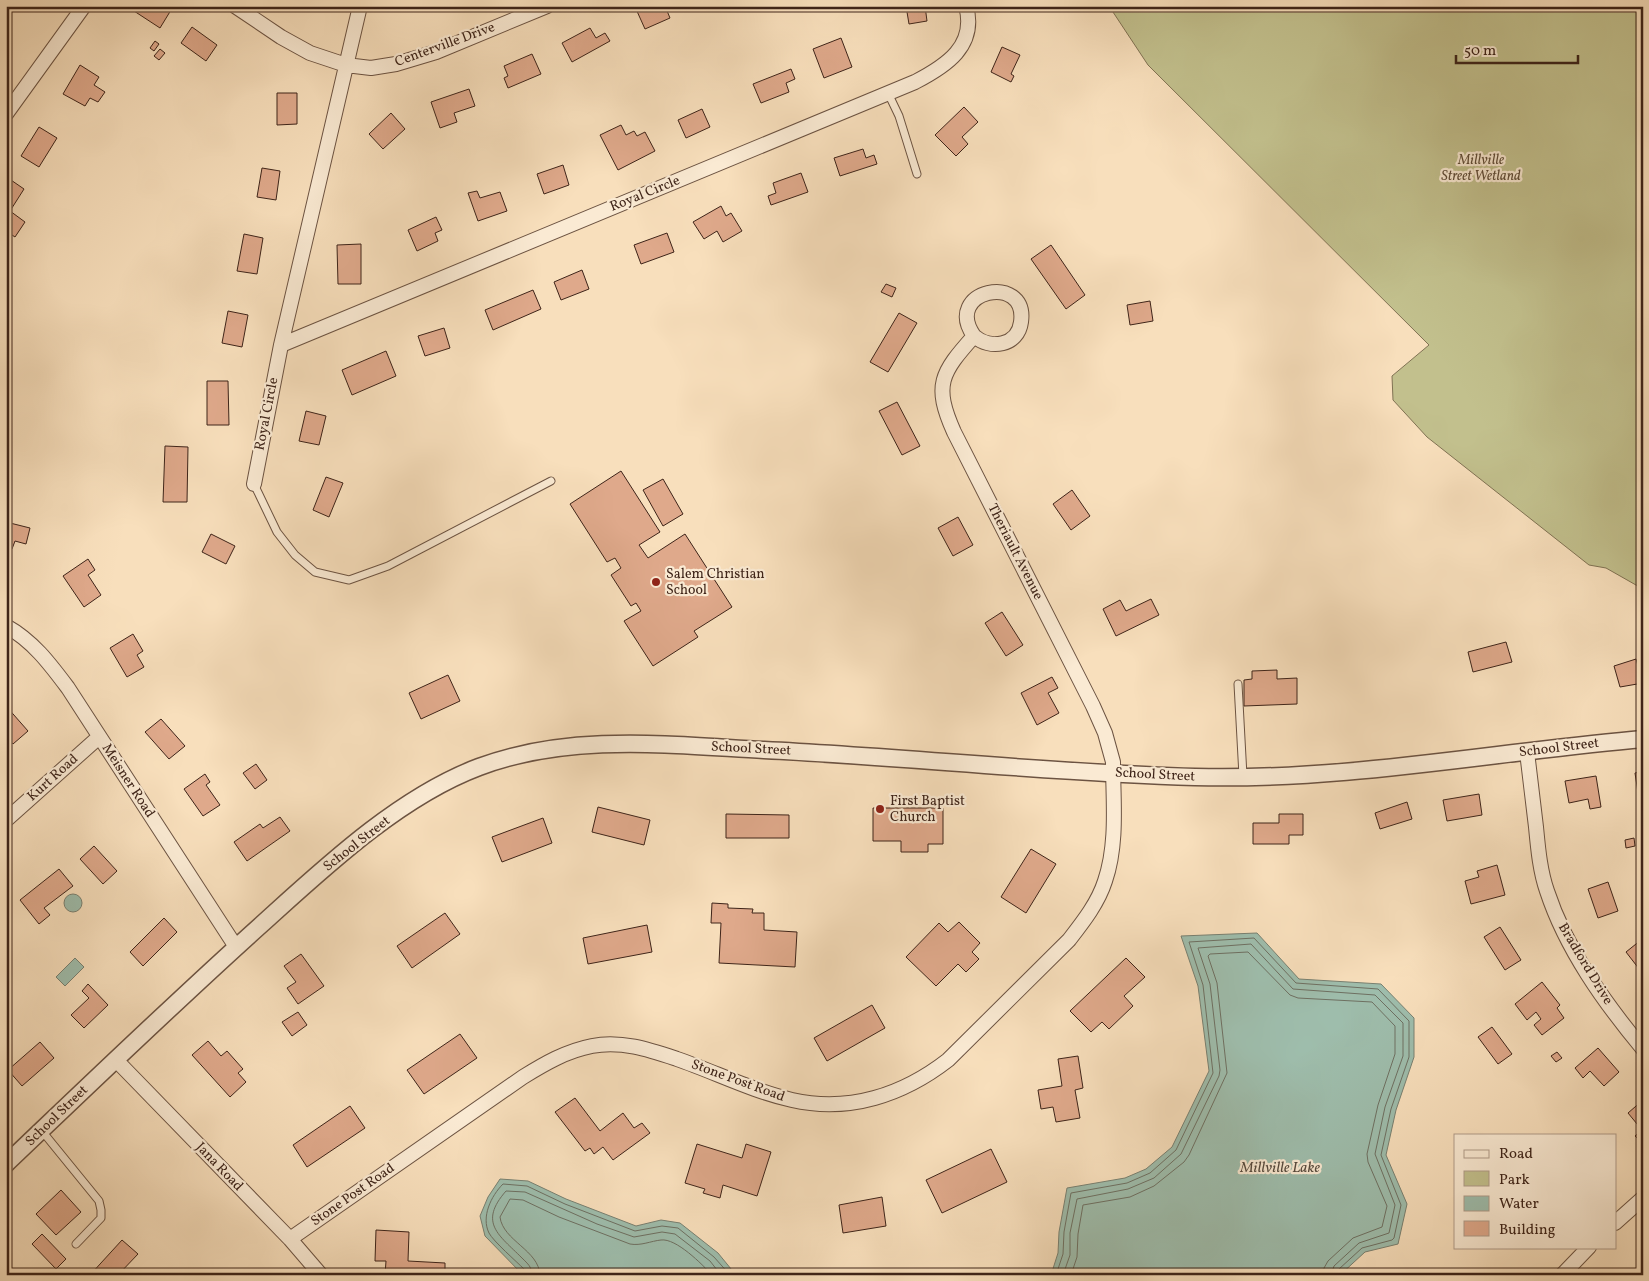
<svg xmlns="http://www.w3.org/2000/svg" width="1649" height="1281" font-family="Vollkorn,serif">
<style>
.green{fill:#c2c08d;stroke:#807253}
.water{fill:#9ebdac;stroke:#788071}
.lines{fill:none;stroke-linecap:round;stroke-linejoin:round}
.shore{stroke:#6e7062;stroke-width:1}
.building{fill:#dfa98b;stroke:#3e2419}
.service-casing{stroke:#6c5342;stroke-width:9}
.minor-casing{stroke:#6c5342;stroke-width:16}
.tertiary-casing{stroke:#6c5342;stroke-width:19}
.service{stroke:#faead3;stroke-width:7}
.minor{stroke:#faead3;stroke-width:14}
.tertiary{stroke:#faead3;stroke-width:16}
.poi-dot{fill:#8f2418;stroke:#faead3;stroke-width:2}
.labels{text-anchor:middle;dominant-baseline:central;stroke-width:4.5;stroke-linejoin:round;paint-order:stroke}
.street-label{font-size:14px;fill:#3e2419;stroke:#faead3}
.park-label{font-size:14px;font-style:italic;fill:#5f4b36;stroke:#faead3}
.poi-label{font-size:14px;fill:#3e2419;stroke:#faead3;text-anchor:start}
.water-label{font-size:15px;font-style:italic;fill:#564a3e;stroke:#faead3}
</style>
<rect width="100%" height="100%" fill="#f8dfbc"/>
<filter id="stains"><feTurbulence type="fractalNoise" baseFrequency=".004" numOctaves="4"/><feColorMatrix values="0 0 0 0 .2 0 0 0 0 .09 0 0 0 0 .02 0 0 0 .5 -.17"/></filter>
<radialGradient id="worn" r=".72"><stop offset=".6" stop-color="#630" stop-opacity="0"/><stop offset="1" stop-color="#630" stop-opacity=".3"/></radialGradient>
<!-- green -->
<path class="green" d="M 1109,6 L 1643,6 L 1643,589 L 1606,568 L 1589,565 L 1427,437 L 1393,400 L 1392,376 L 1429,345 L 1148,65 Z"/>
<!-- water -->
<path class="water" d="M64 903a9 9 0 1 1 18 0a9 9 0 1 1-18 0Z
M 1257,933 L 1299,979 L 1381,984 L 1414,1018 L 1414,1057 L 1396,1110 L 1386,1155 L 1407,1204 L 1398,1244 L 1365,1252 L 1340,1275 L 1051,1275 L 1058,1253 L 1059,1232 L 1067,1188 L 1125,1178 L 1146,1169 L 1172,1147 L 1209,1071 L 1198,986 L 1181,936 Z
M 75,958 L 84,967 L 65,986 L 56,977 Z
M 500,1179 L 528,1181 L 566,1199 L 636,1226 L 661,1220 L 680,1223 L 718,1253 L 736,1275 L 523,1275 L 485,1236 L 480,1216 L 488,1197 Z"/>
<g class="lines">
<!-- shore -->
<path class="shore" d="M 526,1275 L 524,1269 C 517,1262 493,1241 489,1233 C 481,1217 491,1196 503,1184 L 527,1186 L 565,1204 L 635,1231 L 662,1226 L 678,1228 L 714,1257 L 730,1275
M 532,1275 C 532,1267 528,1264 522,1258 C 499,1235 478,1223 506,1191 L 525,1192 L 597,1224 L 634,1237 L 662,1232 L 675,1234 L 710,1261 L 721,1275
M 540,1275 C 539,1250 503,1241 500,1217 L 510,1199 L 523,1200 L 559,1217 L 630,1244 C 641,1246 651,1241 661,1240 C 676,1238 702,1264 712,1275
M 1056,1275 L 1063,1254 L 1064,1232 L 1071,1193 L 1127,1183 L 1150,1173 L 1176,1150 L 1213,1073 L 1203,985 L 1189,942 L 1254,938 L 1296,983 L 1378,989 L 1409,1021 L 1409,1057 L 1391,1109 L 1381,1155 L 1401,1205 L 1394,1238 L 1392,1240 L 1362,1248 L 1339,1269 L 1337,1275
M 1063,1275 L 1070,1255 L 1070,1233 L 1077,1199 L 1128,1189 L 1154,1178 L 1181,1154 L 1219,1076 L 1220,1070 L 1210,984 L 1198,948 L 1251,944 L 1293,989 L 1375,995 L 1403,1023 L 1403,1056 L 1385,1107 L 1375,1154 L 1395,1205 L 1389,1233 L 1359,1243 L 1334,1266 L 1331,1275
M 1071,1275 L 1077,1257 L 1078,1234 L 1083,1205 L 1130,1197 L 1154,1186 L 1184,1162 L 1189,1155 L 1227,1073 L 1217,983 L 1208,956 L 1210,954 L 1248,952 L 1290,995 L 1298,998 L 1372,1002 L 1395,1026 L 1395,1054 L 1378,1105 L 1367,1154 L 1368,1162 L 1387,1206 L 1382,1227 L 1353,1238 L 1328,1261 L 1324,1268 L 1324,1275"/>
</g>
<!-- building -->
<path class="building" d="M 137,6 L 165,6 L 171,10 L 160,28 L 134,11 Z
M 404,6 L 424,6 L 423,11 Z
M 643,6 L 665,6 L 670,18 L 645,29 L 636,9 Z
M 906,6 L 925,6 L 927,21 L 909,24 Z
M 192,27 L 217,45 L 206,61 L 181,43 Z
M 590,28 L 596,38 L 605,33 L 610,41 L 572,62 L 562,43 Z
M 841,38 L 852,67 L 824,78 L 813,49 Z
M 155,41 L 159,44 L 154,51 L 150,48 Z
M 1002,47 L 1020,55 L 1011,74 L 1014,76 L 1011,82 L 991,72 Z
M 160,49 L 165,53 L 159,60 L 154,56 Z
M 532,54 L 541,74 L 508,88 L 504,78 L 508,76 L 504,66 Z
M 80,65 L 99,77 L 94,85 L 105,92 L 98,102 L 90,98 L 85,106 L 63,94 Z
M 791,69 L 795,79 L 786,83 L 789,92 L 761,103 L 753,84 Z
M 469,89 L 475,106 L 454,113 L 457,122 L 440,128 L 431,102 Z
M 277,93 L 297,93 L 297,124 L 277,125 Z
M 964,107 L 978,122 L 962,137 L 968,144 L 956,156 L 935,135 Z
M 702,109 L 710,127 L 686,138 L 678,120 Z
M 391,113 L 405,129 L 383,149 L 369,134 Z
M 621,125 L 626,135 L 634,131 L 637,136 L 645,132 L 655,151 L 618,170 L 600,135 Z
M 39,127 L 57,138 L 39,167 L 21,156 Z
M 863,149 L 866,158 L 874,155 L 877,164 L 840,176 L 834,158 Z
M 563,165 L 569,185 L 544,194 L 537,174 Z
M 262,168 L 280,171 L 276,200 L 257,197 Z
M 801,173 L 808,192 L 771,205 L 768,196 L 776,193 L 773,183 Z
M 8,178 L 24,189 L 10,211 L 25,222 L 15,237 L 6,231 L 6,180 Z
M 477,191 L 480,198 L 500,192 L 507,211 L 478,221 L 468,193 Z
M 721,206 L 726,216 L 731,213 L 742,231 L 723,242 L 717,231 L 704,239 L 693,222 Z
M 436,217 L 442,230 L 435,233 L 438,241 L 417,251 L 408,230 Z
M 667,233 L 674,252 L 641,264 L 634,245 Z
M 244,234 L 263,238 L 257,274 L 237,271 Z
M 361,244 L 361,284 L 338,284 L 337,245 Z
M 1051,245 L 1085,295 L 1066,309 L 1031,259 Z
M 582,270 L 589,289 L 561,300 L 554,282 Z
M 886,284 L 896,288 L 892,297 L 881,292 Z
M 533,290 L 541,309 L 493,330 L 485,310 Z
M 1150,301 L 1153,321 L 1130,325 L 1127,305 Z
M 228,311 L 248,315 L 242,347 L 222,343 Z
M 899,313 L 917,323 L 888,372 L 870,362 Z
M 444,328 L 450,348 L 425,356 L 418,336 Z
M 386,351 L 396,376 L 352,395 L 342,370 Z
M 207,381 L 228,381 L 229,425 L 207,425 Z
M 897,402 L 920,446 L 902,455 L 879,411 Z
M 306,411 L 326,416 L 319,445 L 299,441 Z
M 165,446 L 188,447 L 187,502 L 163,502 Z
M 621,471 L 660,532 L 639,545 L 648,558 L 685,534 L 732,607 L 694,631 L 698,637 L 653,666 L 624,621 L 641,611 L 636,603 L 631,606 L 611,575 L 621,568 L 615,558 L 607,562 L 570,504 Z
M 326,477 L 343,483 L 329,517 L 313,510 Z
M 663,479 L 683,514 L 663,526 L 643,490 Z
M 1072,490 L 1090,516 L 1071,530 L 1053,504 Z
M 958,517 L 973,545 L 953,556 L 938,528 Z
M 6,522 L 30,528 L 26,544 L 15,541 L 12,549 L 6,548 Z
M 211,534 L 235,546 L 226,564 L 202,552 Z
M 88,559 L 95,570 L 88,575 L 101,595 L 84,607 L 63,576 Z
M 1151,599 L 1159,615 L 1116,636 L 1103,609 L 1120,600 L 1126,611 Z
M 1002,612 L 1023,645 L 1006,656 L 985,623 Z
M 133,634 L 143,651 L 137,655 L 144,667 L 127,677 L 110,648 Z
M 1506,642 L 1512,662 L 1473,672 L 1468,652 Z
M 1636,659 L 1643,683 L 1620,687 L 1614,666 Z
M 1277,670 L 1277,679 L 1297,678 L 1297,704 L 1244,706 L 1244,680 L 1252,679 L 1252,671 Z
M 448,675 L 460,701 L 421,719 L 409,693 Z
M 1052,677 L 1058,688 L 1048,693 L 1059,713 L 1037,725 L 1021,693 Z
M 6,706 L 28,731 L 13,744 L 6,736 Z
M 161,719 L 185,746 L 169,759 L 145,732 Z
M 256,764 L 267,780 L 255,789 L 243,773 Z
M 1643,771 L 1643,792 L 1638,793 L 1635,773 Z
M 205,774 L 210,782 L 206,785 L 220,805 L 203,816 L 184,789 Z
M 1596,776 L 1601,807 L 1590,809 L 1588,799 L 1569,803 L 1565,781 Z
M 1479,794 L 1482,815 L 1447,821 L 1443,800 Z
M 1407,802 L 1412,819 L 1380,829 L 1375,813 Z
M 598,807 L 650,820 L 644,845 L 592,832 Z
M 873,808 L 943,808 L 943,844 L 928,844 L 928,852 L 901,852 L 901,841 L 873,841 Z
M 726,814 L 789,815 L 789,838 L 726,838 Z
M 1279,814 L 1303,814 L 1303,835 L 1289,835 L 1289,844 L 1253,844 L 1253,823 L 1279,823 Z
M 280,817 L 290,831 L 247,861 L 234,842 L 260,824 L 263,828 Z
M 543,818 L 552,843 L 502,862 L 492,837 Z
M 1634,838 L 1635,846 L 1626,848 L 1625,840 Z
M 94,846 L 117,871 L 103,884 L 80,859 Z
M 1031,849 L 1056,864 L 1026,913 L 1001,897 Z
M 1497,865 L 1505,895 L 1471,904 L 1465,881 L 1479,877 L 1477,871 Z
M 59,869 L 73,886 L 44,908 L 50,915 L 39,924 L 20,900 Z
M 1608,882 L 1618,911 L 1598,918 L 1588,889 Z
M 712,903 L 728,904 L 728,908 L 753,909 L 752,913 L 764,913 L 764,930 L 797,932 L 795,967 L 719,963 L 721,923 L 711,923 Z
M 445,913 L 460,934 L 412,968 L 397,946 Z
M 164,918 L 177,932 L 143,966 L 130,952 Z
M 959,922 L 980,943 L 972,952 L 979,959 L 966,972 L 958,964 L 936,986 L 906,957 L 939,923 L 948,932 Z
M 647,925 L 652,952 L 588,964 L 583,938 Z
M 1500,927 L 1521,960 L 1505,970 L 1484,937 Z
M 1641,940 L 1643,943 L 1643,974 L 1626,952 Z
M 301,954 L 324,986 L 298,1004 L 287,988 L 296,982 L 284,966 Z
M 1126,958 L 1145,977 L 1124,996 L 1133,1006 L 1109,1029 L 1102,1022 L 1091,1032 L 1070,1011 Z
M 1542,982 L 1560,1005 L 1557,1008 L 1564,1018 L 1542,1035 L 1534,1025 L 1541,1019 L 1536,1012 L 1527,1020 L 1515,1004 Z
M 88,984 L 108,1005 L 84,1028 L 71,1015 L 89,998 L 82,991 Z
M 872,1005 L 885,1028 L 827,1061 L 814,1038 Z
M 298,1012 L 307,1025 L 292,1036 L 282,1022 Z
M 1492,1027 L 1512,1054 L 1498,1064 L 1478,1037 Z
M 460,1034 L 477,1058 L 424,1094 L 407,1070 Z
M 208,1041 L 221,1056 L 227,1051 L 243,1069 L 238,1073 L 246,1082 L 230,1097 L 192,1055 Z
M 40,1042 L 54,1058 L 22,1086 L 8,1070 Z
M 1598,1048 L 1619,1072 L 1604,1086 L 1590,1071 L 1583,1078 L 1575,1068 Z
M 1557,1052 L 1562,1058 L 1556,1062 L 1551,1056 Z
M 1078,1056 L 1083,1088 L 1075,1090 L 1080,1118 L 1056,1122 L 1053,1107 L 1041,1109 L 1038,1090 L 1062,1086 L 1058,1059 Z
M 575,1098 L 600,1131 L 623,1113 L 634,1128 L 642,1123 L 650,1133 L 613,1160 L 603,1147 L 594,1154 L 590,1148 L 585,1151 L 555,1112 Z
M 1643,1100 L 1643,1144 L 1635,1136 L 1642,1130 L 1628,1113 Z
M 350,1106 L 365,1128 L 307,1167 L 293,1145 Z
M 697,1144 L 742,1158 L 746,1144 L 771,1152 L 757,1196 L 723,1185 L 720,1198 L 703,1193 L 705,1189 L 685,1183 Z
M 991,1149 L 1007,1182 L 942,1213 L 926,1180 Z
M 61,1190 L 81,1212 L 56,1235 L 36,1214 Z
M 882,1197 L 886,1226 L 843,1233 L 839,1205 Z
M 376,1230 L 409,1232 L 408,1261 L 445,1263 L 445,1275 L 385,1275 L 386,1261 L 375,1261 Z
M 42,1234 L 66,1259 L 56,1269 L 32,1244 Z
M 122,1240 L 138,1254 L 118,1275 L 90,1275 Z"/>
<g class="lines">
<!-- service casing -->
<g class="service-casing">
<path id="service" d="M 888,93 L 899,116 L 917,174
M 254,484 L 277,532 L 295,555 L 315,572 L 349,580 L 388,566 L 551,481
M 1238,684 L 1243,776
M 42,1131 L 99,1201 L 101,1210 L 101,1218 L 76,1244"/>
</g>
<!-- minor casing -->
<g class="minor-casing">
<path id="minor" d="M 235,6 L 281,37 L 310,53 L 346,65 L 371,68 L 396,64 L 436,52 L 547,6
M 6,114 L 84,6
M 281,345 L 915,82 C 946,66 977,46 966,6
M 254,484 L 281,345 L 360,6
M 6,626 C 33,641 50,664 68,688 L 236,947
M 1527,752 C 1530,777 1533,802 1536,827 C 1538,848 1540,871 1547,891 C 1566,949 1604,1002 1643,1049
M 6,820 L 99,737
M 116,1060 L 290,1239 L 321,1275
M 1615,1223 L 1643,1198
M 290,1239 L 523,1077 C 544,1064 566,1051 592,1046 C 621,1040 650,1050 677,1059 C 715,1072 752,1091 792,1100 C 849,1113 903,1095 948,1060 L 1069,940 C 1083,922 1098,903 1105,881 C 1118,843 1113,800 1113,762 L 1105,733 L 1093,706 L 954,432 C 933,385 941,373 974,336 C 990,350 1018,346 1021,322 C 1028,272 942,290 974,336
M 1562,1275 L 1589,1247"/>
</g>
<!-- tertiary casing -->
<g class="tertiary-casing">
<path id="tertiary" d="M 6,1164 C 91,1083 175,1002 262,924 C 325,867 399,797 479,767 C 570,733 670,745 764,750 C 908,757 1051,773 1195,777 C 1346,781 1493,752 1643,739"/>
</g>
<!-- service -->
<use href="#service" class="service"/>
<!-- minor -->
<use href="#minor" class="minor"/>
<!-- tertiary -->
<use href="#tertiary" class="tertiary"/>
</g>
<!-- markers -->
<g class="poi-dot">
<circle cx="656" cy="582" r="5"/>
<circle cx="880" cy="809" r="5"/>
</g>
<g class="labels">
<!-- street labels -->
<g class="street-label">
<text transform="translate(445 45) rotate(-20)">Centerville Drive</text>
<text transform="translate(645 194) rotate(-22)">Royal Circle</text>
<text transform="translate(267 414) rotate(-79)">Royal Circle</text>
<text transform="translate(1015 552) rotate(63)">Theriault Avenue</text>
<text transform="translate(1559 748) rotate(-7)">School Street</text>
<text transform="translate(751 749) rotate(3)">School Street</text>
<text transform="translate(1155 775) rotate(3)">School Street</text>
<text transform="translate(53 778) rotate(-42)">Kurt Road</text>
<text transform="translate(128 781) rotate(57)">Meisner Road</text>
<text transform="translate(357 844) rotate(-38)">School Street</text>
<text transform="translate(1585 964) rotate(59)">Bradford Drive</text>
<text transform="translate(738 1081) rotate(20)">Stone Post Road</text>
<text transform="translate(57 1116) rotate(-44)">School Street</text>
<text transform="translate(219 1167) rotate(46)">Jana Road</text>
<text transform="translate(353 1195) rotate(-35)">Stone Post Road</text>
</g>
<!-- park labels -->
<g class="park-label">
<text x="1481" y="160">Millville<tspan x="1481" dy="16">Street Wetland</tspan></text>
</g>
<!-- poi labels -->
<g class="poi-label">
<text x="666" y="574">Salem Christian<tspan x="666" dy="16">School</tspan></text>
<text x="890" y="801">First Baptist<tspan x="890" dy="16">Church</tspan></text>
</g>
<!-- water labels -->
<g class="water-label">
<text x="1280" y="1168">Millville Lake</text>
</g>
</g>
<!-- margin -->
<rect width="1649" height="1281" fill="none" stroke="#f8dfbc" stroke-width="25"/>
<rect x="8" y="8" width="1634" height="1266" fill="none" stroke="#3e2419" stroke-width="2.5"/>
<rect x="12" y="12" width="1624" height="1256" fill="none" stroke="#3e2419"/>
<!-- legend -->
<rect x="1454" y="1134" width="162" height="115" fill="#faead3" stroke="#af9b89"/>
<rect x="1464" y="1150" width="25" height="8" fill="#faead3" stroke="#af9b89"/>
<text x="1499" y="1158" font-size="15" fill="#3e2419">Road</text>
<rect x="1464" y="1171" width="25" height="15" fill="#c2c08d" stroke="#af9b89"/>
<text x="1499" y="1184" font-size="15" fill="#3e2419">Park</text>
<rect x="1464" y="1196" width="25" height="15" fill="#9ebdac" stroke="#af9b89"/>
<text x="1499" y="1208" font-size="15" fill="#3e2419">Water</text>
<rect x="1464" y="1221" width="25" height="15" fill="#dfa98b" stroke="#af9b89"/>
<text x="1499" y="1234" font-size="15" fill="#3e2419">Building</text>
<!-- scale -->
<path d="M1456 55v8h122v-8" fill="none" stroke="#3e2419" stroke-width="2.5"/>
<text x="1464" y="55" font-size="15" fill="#3e2419" stroke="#faead3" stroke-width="4" paint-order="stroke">50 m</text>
<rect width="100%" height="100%" filter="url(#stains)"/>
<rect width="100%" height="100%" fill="url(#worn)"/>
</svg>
